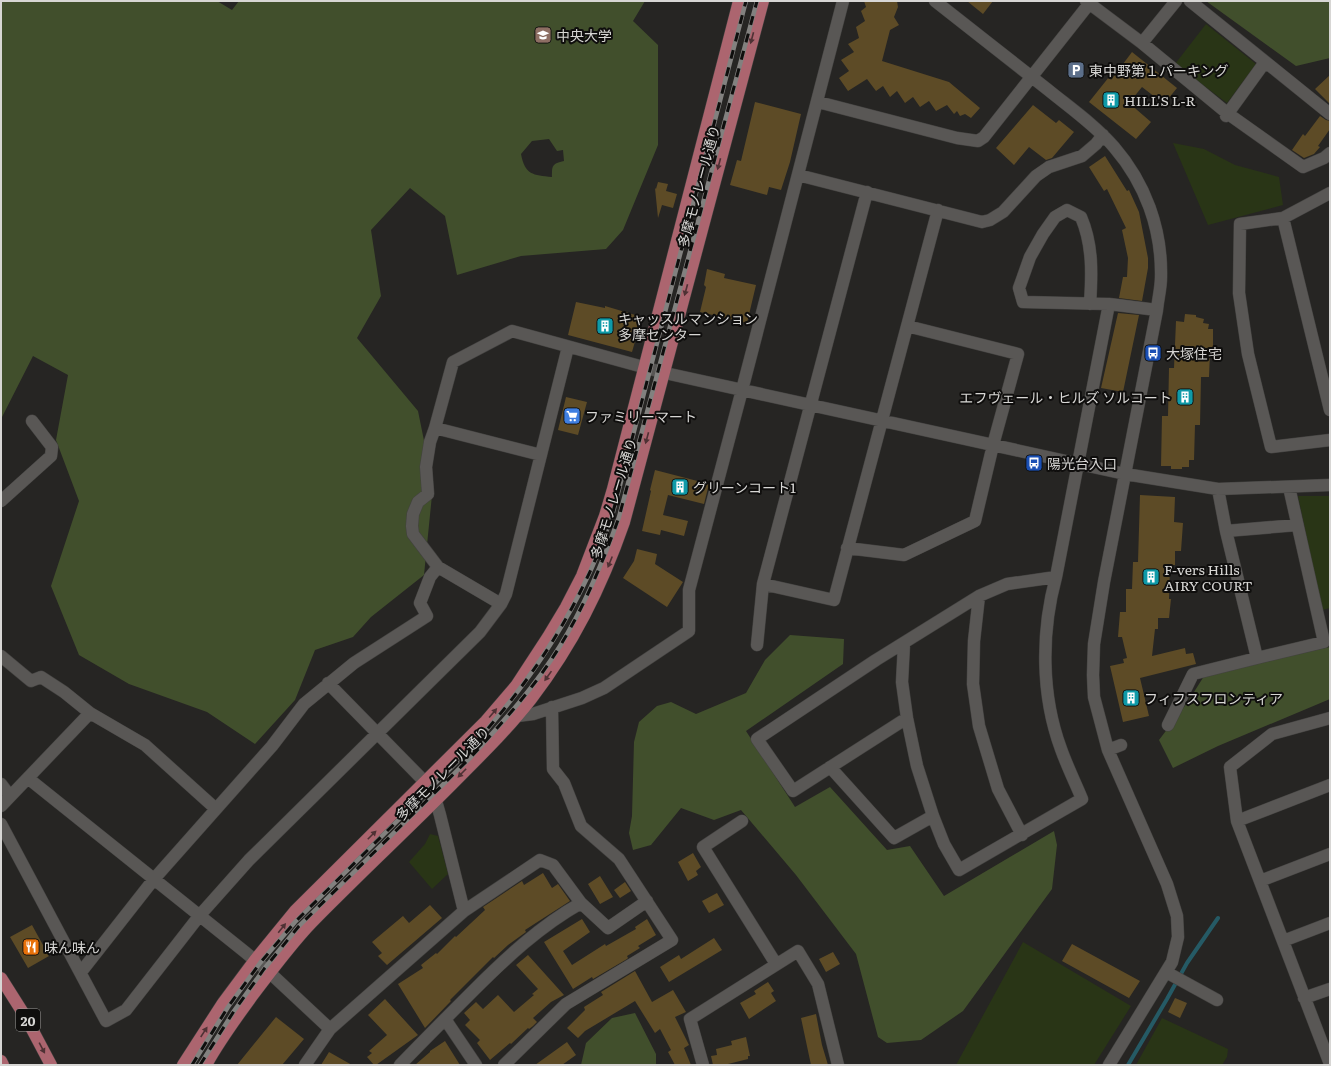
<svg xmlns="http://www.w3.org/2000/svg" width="1331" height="1066" font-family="Literata,'Noto Sans JP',serif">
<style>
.green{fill:#293516}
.forest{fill:#414f2c;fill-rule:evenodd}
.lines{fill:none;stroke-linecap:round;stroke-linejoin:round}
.stream{stroke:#255a65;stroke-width:4}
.building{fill:#5d4b26}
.minor-casing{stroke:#434240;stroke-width:13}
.major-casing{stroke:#434240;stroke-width:13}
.minor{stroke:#595755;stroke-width:12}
.major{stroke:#ac656f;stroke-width:12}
.rail-casing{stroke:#82817f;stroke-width:4.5}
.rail{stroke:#0f0e0d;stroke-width:3;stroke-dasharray:9;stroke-linecap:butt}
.oneway{fill:#4e3134}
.labels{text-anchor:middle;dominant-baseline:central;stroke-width:4;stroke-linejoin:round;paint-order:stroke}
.shield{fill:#0f0e0d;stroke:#9b9a98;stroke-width:1}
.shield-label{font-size:13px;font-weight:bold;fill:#d7d6d4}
.poi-label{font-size:14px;fill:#d7d6d4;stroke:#0f0e0d;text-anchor:start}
.street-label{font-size:14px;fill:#d7d6d4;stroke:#0f0e0d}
</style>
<rect width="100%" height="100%" fill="#262523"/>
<!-- green -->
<path class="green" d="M 1206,24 L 1256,64 L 1227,103 L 1175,64 Z
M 1173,143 L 1204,149 L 1235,165 L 1279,177 L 1283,205 L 1208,225 Z
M 1298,496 L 1330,496 L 1330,608 L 1322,610 Z
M 430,834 L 438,836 L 448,874 L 432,889 L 409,862 L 425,844 Z
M 1023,942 L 1131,1006 L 1094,1065 L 956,1065 Z
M 1162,1018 L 1228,1049 L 1227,1057 L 1222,1065 L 1136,1065 Z"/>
<!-- forest -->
<path class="forest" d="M 1,1 L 217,1 L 232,10 L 239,1 L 645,1 L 633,21 L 658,45 L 658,145 L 623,230 L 606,249 L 521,256 L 457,275 L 445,216 L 410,188 L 371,230 L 381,296 L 357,338 L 418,411 L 433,485 L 424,575 L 371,617 L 353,637 L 315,650 L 295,700 L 255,744 L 207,712 L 129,684 L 79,655 L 51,586 L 79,501 L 56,440 L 68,375 L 33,356 L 1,419 ZM 549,139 L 557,151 L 563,150 L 564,161 C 552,164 552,165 552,177 C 533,175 525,175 521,154 L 532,141 Z
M 1206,1 L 1330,1 L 1330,58 L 1296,66 Z
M 790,635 L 844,639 L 843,664 L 746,731 L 795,807 L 830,787 L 887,850 L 910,846 L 944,896 L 1054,831 L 1057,845 L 1052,889 L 963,1011 L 921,1040 L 887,1043 L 878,1037 L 856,954 L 796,875 L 741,810 L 714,820 L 681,808 L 651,845 L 633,850 L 629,833 L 632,816 L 634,742 L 639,722 L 657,706 L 671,702 L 696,714 L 746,693 L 765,660 Z
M 1330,647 L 1330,699 L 1218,746 L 1173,768 L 1159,740 L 1187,703 L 1206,673 Z
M 635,1013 L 656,1054 L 656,1065 L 581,1065 L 586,1043 L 612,1018 Z"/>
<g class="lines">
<!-- stream -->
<path class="stream" d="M 1128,1065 L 1167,999 L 1187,963 L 1218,918"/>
</g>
<!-- building -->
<path class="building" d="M 864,1 L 897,1 L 898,7 L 894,17 L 899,25 L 890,30 L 882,61 L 949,82 L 980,108 L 971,118 L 965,114 L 960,116 L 957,111 L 954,114 L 947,105 L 936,111 L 929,101 L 920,107 L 913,97 L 905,103 L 897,91 L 890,97 L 883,86 L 876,91 L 867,79 L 848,91 L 839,78 L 849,71 L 841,60 L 854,52 L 848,44 L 859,38 L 856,27 L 865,21 L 861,11 L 866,7 Z
M 967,1 L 993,1 L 983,14 Z
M 1132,52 L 1177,88 L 1164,104 L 1142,87 L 1129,103 L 1151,122 L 1136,139 L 1089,102 L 1109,77 L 1111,80 Z
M 1330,75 L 1330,104 L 1315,89 Z
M 755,102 L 801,114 L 790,162 L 781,190 L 769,187 L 767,195 L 730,185 L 737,160 L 741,161 Z
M 1033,105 L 1056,123 L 1059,120 L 1074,132 L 1052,158 L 1046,160 L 1029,147 L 1014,165 L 996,148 Z
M 1320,116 L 1326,120 L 1330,121 L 1330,129 L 1318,146 L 1320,147 L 1314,154 L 1304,158 L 1292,150 L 1303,134 L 1305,136 Z
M 1105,156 L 1127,191 L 1129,190 L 1139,212 L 1148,258 L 1148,268 L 1142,301 L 1119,298 L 1123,277 L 1127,277 L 1128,258 L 1122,230 L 1126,228 L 1107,189 L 1104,191 L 1089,167 Z
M 658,182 L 668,184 L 666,191 L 677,194 L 673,208 L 662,205 L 658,218 L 655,188 L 656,189 Z
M 707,269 L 725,274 L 724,278 L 756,285 L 747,323 L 700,312 L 706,287 L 704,285 Z
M 576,302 L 605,308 L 605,306 L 642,317 L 632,352 L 568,335 Z
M 1118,313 L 1139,315 L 1123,392 L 1101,388 Z
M 1185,314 L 1196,315 L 1196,317 L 1204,319 L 1203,323 L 1209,324 L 1208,329 L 1213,329 L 1213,353 L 1210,353 L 1209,377 L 1201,377 L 1200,425 L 1195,425 L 1194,460 L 1189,460 L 1189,467 L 1182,467 L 1182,469 L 1171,469 L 1171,466 L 1161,466 L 1162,416 L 1168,416 L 1169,368 L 1174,368 L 1176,321 L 1184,322 Z
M 566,397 L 587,402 L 578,435 L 558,430 Z
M 655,470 L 709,484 L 704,504 L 668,495 L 663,515 L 688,521 L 684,536 L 661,530 L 660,535 L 642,531 L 651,491 L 650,490 Z
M 1140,495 L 1175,497 L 1174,522 L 1183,523 L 1181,551 L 1175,551 L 1175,565 L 1170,565 L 1169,599 L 1171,599 L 1169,618 L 1158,618 L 1158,629 L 1155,629 L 1152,656 L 1185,648 L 1186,654 L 1193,653 L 1196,664 L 1140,678 L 1149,716 L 1123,722 L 1110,666 L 1124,663 L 1123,659 L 1127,658 L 1122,637 L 1118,637 L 1120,612 L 1126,612 L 1126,589 L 1132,589 L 1133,562 L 1138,562 Z
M 637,549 L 657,554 L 655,564 L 683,582 L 667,607 L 623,578 L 634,561 Z
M 693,853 L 701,867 L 696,871 L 698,875 L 688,881 L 678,862 Z
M 543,873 L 552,888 L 558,884 L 570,901 L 525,930 L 526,932 L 508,945 L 494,958 L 493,957 L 450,1000 L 451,1001 L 425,1028 L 398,984 L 423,968 L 421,965 L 436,953 L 437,954 L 455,936 L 456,937 L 485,910 L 483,907 L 522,881 L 524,885 Z
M 600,876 L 613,897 L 600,904 L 588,884 Z
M 625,882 L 631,891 L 620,898 L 614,890 Z
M 717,893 L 724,905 L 709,913 L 702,901 Z
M 430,905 L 442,918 L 387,965 L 378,956 L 382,953 L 372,942 L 403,916 L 409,923 Z
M 582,919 L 590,932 L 563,951 L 572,965 L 605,944 L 606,946 L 636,929 L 635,927 L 647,919 L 656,935 L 638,946 L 640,948 L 627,956 L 628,958 L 627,959 L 593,979 L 592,977 L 573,989 L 544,942 Z
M 32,925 L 49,956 L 28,968 L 10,937 Z
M 714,938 L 722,950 L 669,982 L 660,967 L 679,955 L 681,959 Z
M 1072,944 L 1140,981 L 1129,998 L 1062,961 Z
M 833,952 L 840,964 L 826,972 L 819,959 Z
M 528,955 L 564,995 L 551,1002 L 533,1018 L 537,1022 L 533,1026 L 529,1029 L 528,1028 L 511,1044 L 510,1043 L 490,1060 L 477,1043 L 480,1040 L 465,1025 L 470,1020 L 464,1013 L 476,1002 L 483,1009 L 498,995 L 514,1012 L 534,995 L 532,994 L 538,989 L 516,965 Z
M 635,971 L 652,1002 L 673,990 L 686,1012 L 675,1017 L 689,1045 L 684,1048 L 691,1065 L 675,1065 L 668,1052 L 671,1050 L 660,1029 L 655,1033 L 635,1001 L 585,1031 L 578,1038 L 567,1028 L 585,1010 L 584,1007 L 603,995 L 601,992 Z
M 768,982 L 774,991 L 771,993 L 776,1001 L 749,1019 L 740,1003 L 756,994 L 754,991 Z
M 1175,998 L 1187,1003 L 1180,1018 L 1168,1012 Z
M 385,999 L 418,1035 L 376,1065 L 374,1065 L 367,1057 L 372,1053 L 369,1051 L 387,1035 L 368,1015 Z
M 816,1014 L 822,1045 L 828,1065 L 811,1065 L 801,1018 Z
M 276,1017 L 304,1039 L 282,1065 L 237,1065 Z
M 746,1037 L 750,1056 L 748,1056 L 748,1059 L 724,1065 L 713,1065 L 711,1056 L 717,1055 L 716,1049 L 732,1045 L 731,1041 Z
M 445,1041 L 460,1065 L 415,1065 L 430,1052 L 430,1051 Z
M 567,1042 L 576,1055 L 562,1065 L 535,1065 Z
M 329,1052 L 352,1065 L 321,1065 Z"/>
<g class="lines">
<!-- minor casing -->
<g class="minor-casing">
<path id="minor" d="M 935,1 C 972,30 1010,60 1047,89 C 1069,107 1095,125 1114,147 C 1145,183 1162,228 1161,277 C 1161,288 1158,299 1157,310 L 1104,582 L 1094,644 L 1093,675 L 1094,697 L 1108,750 L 1167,884 L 1177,916 L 1178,937 L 1172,962 L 1109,1065
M 1086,1 L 1142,43 L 1227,113 L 1303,167 L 1324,158 L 1330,153
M 1190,1 L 1330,114
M 1142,43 L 1176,1
M 818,102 L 957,138 L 978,141 L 984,137 L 1089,4
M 1226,116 L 1265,62
M 798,175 L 982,222 L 990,220 L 1003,212 L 1036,176 L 1049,167 L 1082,156 L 1096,144 L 1103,135
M 1330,193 L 1283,218 L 1240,224 L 1239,293 L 1248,354 L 1271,447 L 1330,440
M 1283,218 L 1330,410
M 1090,304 C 1092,274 1093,245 1081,217 L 1067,210 L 1055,217 L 1043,234 L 1030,257 L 1019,288 L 1023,302 L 1109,304 L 1157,310
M 435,428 L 541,455
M 1218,489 L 1226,531 L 1257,658 L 1324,642 L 1289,487
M 1,501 L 51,456 L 52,447 L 32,421
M 1226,531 L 1297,525
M 847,548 L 904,555 L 975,521 L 993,445 L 1018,354 L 907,326
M 438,567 L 413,534 L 412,526 L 413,514 L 418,502 L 428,494 L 426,467 L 430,442 L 435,428 L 453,362 L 512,331 L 665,373 L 1125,474 L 1218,489 L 1330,485
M 763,584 L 867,192
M 979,596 L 974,641 L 973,684 L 979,726 L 998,789 L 1022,835
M 904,644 L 902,682 L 907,718 L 917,766 L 933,816 L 944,844 L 959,870 L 1082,799 C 1075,782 1067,766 1061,749 C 1041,695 1041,632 1056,577 L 1109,304
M 757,645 L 763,584 L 834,600 L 938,210
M 1,656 L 31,681 L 41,677 L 64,692 L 90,713 L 145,745 L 216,809
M 328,683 L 425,782 L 436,801 L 440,815 L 464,911
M 517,716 L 533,714 L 582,698 L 604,688 L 689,631 L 689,590 L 742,390 L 843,1
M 907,718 L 793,791 L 757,739 L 876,660 L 979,596 L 1007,584 L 1056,577
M 1330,718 L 1272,734 L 1230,767 L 1237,821 L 1330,1064
M 1168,725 L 1193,674 L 1257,658
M 1108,750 L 1121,745
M 830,767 L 894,838 L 933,816
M 29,779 L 245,952 L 269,972 L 330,1029
M 1,784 L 10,796
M 1,806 L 90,713
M 742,821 L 703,847 L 776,964
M 1237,821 L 1330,785
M 1,824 L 106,1021 L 126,1010 L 200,915 L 249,860 L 480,632 L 501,604 L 506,594 L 568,347
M 1260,881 L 1330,854
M 1283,941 L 1330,923
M 81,972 L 154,879 L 272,746 L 304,704 L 354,663 L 427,616 L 420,603 L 430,577 L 438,567 L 501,604
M 1166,972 L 1217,1000
M 1304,998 L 1330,989
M 445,1019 L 476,1065
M 305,1065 L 330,1029 L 464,911 L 540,860 L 553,865 L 581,903 L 608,928 L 647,901
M 400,1065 C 424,1040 449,1015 473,991 C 506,958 540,926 581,903
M 504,1065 L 566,1004 L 672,940 L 619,859 L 581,826 L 564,783 L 553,769 L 552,707
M 703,1065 L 690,1019 L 798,951 L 818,984 L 838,1065"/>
</g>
<!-- major casing -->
<g class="major-casing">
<path id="major" d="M 1,978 L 25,1016 L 51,1065
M 1,1061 L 3,1065
M 183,1065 L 223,1003 L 255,960 L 295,911 L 486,721 L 516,686 L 548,637 L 566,607 L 582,576 L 605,516 L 613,489 L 739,1
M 206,1065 C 219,1041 236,1018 252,996 C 271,971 290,945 311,923 C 361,872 413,824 462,774 C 486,750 510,726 531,699 C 573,644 601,588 624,522 L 763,1"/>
</g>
<!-- minor -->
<use href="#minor" class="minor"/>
<!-- major -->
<use href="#major" class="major"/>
<!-- rail casing -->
<g class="rail-casing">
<path id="rail" d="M 192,1065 L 228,1007 L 260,963 L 295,922 L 466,753 C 515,700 556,644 587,578 C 597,558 604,537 612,516 L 746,1
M 200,1065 L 234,1011 L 264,969 L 299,926 L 471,757 C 502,723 535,687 560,646 C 585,605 603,562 619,517 L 757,1"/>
</g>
<!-- rail -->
<use href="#rail" class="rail"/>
</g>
<!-- one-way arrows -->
<defs><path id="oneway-solid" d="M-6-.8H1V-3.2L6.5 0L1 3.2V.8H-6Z"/></defs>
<g class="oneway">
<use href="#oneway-solid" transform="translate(752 38) rotate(105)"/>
<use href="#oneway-solid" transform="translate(719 164) rotate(105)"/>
<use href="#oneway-solid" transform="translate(686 290) rotate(105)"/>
<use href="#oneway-solid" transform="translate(647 438) rotate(105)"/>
<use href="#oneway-solid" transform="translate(610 562) rotate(112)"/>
<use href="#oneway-solid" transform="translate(548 676) rotate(125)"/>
<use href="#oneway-solid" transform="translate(493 713) rotate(-50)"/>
<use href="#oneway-solid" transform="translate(462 773) rotate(134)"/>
<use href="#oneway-solid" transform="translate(372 835) rotate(-45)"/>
<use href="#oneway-solid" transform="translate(282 928) rotate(-51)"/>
<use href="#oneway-solid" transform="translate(204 1032) rotate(-57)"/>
<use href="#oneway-solid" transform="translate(42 1048) rotate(62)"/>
</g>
<!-- icons -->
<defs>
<g id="university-square" transform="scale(0.9)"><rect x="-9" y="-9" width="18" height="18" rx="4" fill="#8d6e63" stroke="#0f0e0d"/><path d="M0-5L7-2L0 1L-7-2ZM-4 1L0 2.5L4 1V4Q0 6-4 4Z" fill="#fff"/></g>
<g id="parking-square" transform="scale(0.9)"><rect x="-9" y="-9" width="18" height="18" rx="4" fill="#5c6f8a" stroke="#0f0e0d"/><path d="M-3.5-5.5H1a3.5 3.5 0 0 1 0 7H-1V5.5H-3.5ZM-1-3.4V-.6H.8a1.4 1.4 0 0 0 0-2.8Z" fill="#fff"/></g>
<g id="building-square" transform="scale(0.9)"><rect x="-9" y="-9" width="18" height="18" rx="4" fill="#0f9aa8" stroke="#0f0e0d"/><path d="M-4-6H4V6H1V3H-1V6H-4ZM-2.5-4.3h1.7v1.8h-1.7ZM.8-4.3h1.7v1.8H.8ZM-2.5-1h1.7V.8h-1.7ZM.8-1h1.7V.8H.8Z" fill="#fff"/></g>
<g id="bus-square" transform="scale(0.9)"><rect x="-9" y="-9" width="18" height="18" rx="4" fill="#1a4fb4" stroke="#0f0e0d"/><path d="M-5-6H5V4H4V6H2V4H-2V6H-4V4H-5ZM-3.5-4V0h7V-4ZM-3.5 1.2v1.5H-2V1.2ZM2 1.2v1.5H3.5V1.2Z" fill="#fff"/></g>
<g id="supermarket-square" transform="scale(0.9)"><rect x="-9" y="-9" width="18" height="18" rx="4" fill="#3f7fe0" stroke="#0f0e0d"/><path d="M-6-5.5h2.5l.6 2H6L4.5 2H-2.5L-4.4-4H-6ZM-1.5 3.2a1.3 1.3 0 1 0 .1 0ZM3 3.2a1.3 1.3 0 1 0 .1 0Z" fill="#fff"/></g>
<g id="restaurant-square" transform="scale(0.9)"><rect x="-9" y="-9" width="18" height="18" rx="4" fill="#e8710a" stroke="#0f0e0d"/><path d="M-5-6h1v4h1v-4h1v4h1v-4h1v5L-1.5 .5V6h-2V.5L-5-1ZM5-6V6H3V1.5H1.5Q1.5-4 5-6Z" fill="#fff"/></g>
</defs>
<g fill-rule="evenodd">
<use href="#university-square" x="543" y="35"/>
<use href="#parking-square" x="1076" y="70"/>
<use href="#building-square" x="1111" y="100"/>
<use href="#building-square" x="605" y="326"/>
<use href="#bus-square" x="1153" y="353"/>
<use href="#building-square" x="1185" y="397"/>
<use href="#supermarket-square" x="572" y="416"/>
<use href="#bus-square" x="1034" y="463"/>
<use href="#building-square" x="680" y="487"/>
<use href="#building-square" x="1151" y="577"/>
<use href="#building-square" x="1131" y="698"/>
<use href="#restaurant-square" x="31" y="947"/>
</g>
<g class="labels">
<!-- shield labels -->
<rect class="shield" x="16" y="1009" width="24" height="22" rx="3"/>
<g class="shield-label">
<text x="28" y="1020">20</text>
</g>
<!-- poi labels -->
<g class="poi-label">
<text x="556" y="35">中央大学</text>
<text x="1089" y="70">東中野第１パーキング</text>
<text x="1124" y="100">HILL'S L-R</text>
<text x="618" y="318">キャッスルマンション<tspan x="618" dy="16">多摩センター</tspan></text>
<text x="1166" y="353">大塚住宅</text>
<text x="1172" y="397" text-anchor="end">エフヴェール・ヒルズ ソルコート</text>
<text x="585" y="416">ファミリーマート</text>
<text x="1047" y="463">陽光台入口</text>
<text x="693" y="487">グリーンコート1</text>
<text x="1164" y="569">F-vers Hills<tspan x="1164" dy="16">AIRY COURT</tspan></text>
<text x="1144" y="698">フィフスフロンティア</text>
<text x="44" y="947">味ん味ん</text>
</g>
<!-- street labels -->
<g class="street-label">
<text transform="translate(698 186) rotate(-75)">多摩モノレール通り</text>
<text transform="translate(613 498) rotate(-73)">多摩モノレール通り</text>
<text transform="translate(442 773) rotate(-45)">多摩モノレール通り</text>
</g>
</g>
<!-- border -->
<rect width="1331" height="1066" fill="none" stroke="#d7d6d4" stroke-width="4"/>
</svg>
